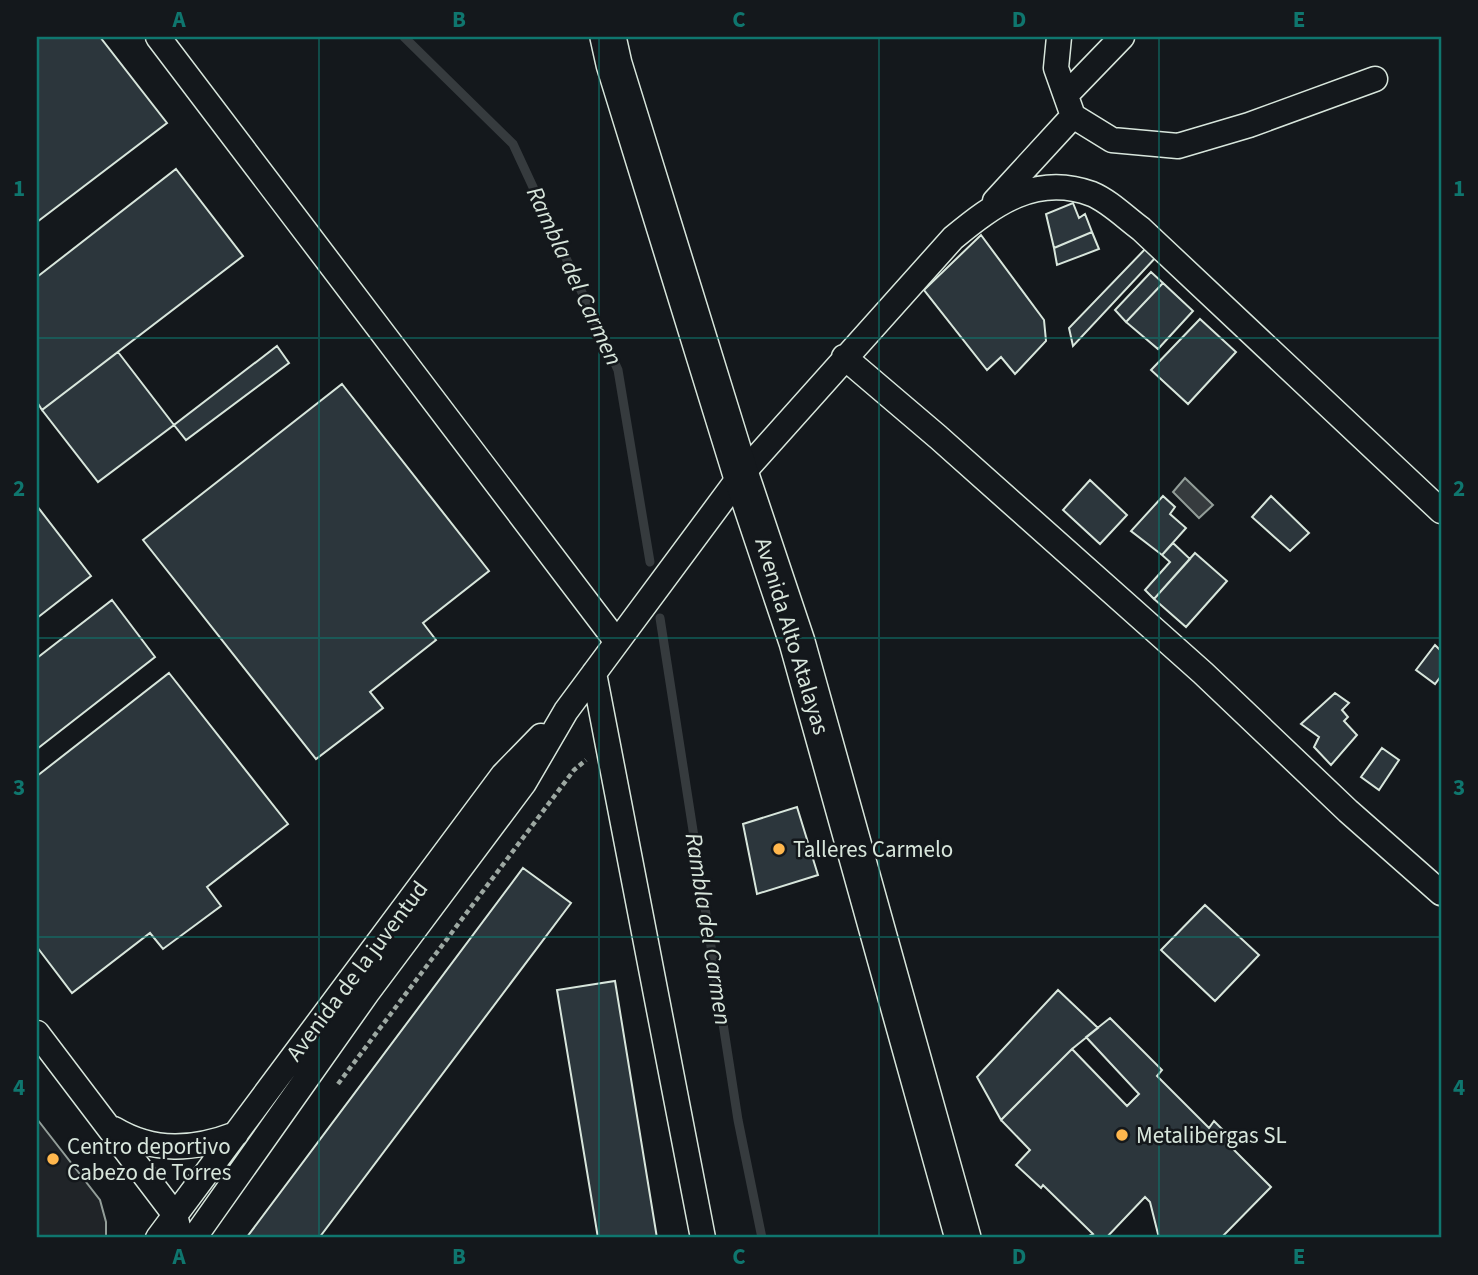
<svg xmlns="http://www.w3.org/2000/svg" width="1478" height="1275" font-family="'Source Sans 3',sans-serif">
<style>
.green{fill:#202428;stroke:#939e99;stroke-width:2}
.water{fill:#363b3e;stroke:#939e99;stroke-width:2}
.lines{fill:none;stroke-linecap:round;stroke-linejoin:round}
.stream{stroke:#363b3e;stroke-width:9}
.building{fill:#2c363c;stroke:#d8e6dc;stroke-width:2}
.minor-casing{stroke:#d8e6dc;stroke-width:27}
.secondary-casing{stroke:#d8e6dc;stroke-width:38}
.path{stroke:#9da8a2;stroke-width:4.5;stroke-dasharray:5 3.5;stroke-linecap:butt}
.minor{stroke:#14181c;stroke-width:24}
.secondary{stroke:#14181c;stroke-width:35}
.grid{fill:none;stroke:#0f766e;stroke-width:2;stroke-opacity:0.55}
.poi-dot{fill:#ffb74d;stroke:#14181c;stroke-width:2.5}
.labels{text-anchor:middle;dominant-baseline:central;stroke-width:5;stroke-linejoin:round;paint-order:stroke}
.street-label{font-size:23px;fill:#d8e6dc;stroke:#14181c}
.poi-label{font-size:23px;fill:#d8e6dc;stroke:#14181c;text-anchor:start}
.water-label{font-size:24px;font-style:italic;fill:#d8e6dc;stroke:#14181c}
.neatline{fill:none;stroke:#0f766e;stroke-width:2.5}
.grid-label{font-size:23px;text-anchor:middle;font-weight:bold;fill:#0f766e}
</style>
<rect width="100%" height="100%" fill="#14181c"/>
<!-- green -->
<path class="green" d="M 37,1119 L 100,1200 L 106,1222 L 106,1238 L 37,1238 Z"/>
<!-- water -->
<path class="water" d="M 1185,478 L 1213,505 L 1199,518 L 1173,492 Z"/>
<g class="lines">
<!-- stream -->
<path class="stream" d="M 404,37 L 513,144 L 618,370 L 650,562
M 660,618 L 738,1120 L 762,1238"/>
</g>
<!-- building -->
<path class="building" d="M 37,37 L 100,37 L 167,123 L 37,222 Z
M 176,169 L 243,256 L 42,410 L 37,402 L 37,277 Z
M 1073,203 L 1079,218 L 1085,214 L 1092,232 L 1054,248 L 1046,214 Z
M 1092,232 L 1099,249 L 1057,265 L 1054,248 Z
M 981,235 L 1044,320 L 1046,341 L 1015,374 L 1001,357 L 987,370 L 924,290 Z
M 1149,245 L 1158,255 L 1073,346 L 1069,328 Z
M 1151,272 L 1163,283 L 1126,322 L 1115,310 Z
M 1163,283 L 1193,311 L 1158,349 L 1126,322 Z
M 1200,319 L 1236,352 L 1188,404 L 1151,370 Z
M 277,346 L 289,363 L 186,440 L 174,425 Z
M 118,352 L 174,425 L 98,482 L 42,410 Z
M 342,384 L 489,571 L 423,623 L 436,640 L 370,692 L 383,708 L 316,759 L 143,540 Z
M 1090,480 L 1127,515 L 1100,544 L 1063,510 Z
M 1163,496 L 1175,507 L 1170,514 L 1186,528 L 1162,555 L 1131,531 Z
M 1271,496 L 1309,533 L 1290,551 L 1252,517 Z
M 37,506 L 91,576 L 37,618 Z
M 1173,543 L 1190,559 L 1154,599 L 1145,590 L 1170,562 L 1162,555 Z
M 1195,553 L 1227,581 L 1186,627 L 1154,599 Z
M 112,600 L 155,657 L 37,749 L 37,658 Z
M 1435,645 L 1441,651 L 1441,676 L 1435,684 L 1416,670 Z
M 169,673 L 288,824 L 207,887 L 221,906 L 163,949 L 150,933 L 72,993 L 37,947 L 37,776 Z
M 1335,693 L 1349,703 L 1342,710 L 1348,717 L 1344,721 L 1357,735 L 1331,765 L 1314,747 L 1319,737 L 1301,724 Z
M 1382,748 L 1399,760 L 1379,790 L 1361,777 Z
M 797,807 L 818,875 L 757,894 L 743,824 Z
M 523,868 L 571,903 L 319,1238 L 247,1237 Z
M 1205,905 L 1259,955 L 1215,1001 L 1161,950 Z
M 615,981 L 657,1238 L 598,1238 L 557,990 Z
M 1058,990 L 1098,1028 L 1072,1049 L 1001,1120 L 977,1077 Z
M 1110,1018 L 1162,1070 L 1157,1076 L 1209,1128 L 1214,1121 L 1235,1142 L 1231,1147 L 1271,1187 L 1221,1238 L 1159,1238 L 1150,1202 L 1145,1197 L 1106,1238 L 1085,1238 L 1093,1234 L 1043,1185 L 1041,1188 L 1016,1165 L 1030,1150 L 1001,1120 L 1072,1049 L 1127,1106 L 1139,1094 L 1086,1037 Z"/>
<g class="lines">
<!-- minor casing -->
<g class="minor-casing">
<path id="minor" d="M 158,37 L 617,642
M 1066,95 L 1122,37
M 1073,116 L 1112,140 L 1178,146 L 1249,125 L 1375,79
M 995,201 L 1073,116 L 1056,68 L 1059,37
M 844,357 L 938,437 L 1203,673 L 1348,811 L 1441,893
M 594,673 L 703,1238
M 37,1033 L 175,1215 L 179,1231
M 114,1129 C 154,1153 194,1150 236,1134
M 158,1238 L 503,775 L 541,736
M 194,1238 L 367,993 L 524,783 L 566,711 L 741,475 L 953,238 C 994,204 1036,173 1092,194 C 1109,201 1126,218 1141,229 L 1441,511"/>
</g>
<!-- secondary casing -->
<g class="secondary-casing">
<path id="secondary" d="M 608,37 L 614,64 L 741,475 L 797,642 L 963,1238"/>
</g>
<!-- path -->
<path class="path" d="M 338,1084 L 574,770 L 586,760"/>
<!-- minor -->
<use href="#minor" class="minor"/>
<!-- secondary -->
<use href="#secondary" class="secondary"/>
</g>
<!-- grid -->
<path class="grid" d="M 319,37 L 319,1238M 599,37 L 599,1238M 879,37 L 879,1238M 1159,37 L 1159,1238M 37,338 L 1441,338M 37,638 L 1441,638M 37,937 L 1441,937"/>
<!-- markers -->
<g class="poi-dot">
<circle cx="779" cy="849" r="7"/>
<circle cx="1122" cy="1135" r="7"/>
<circle cx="53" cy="1159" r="7"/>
</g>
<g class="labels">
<!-- street labels -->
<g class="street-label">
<text transform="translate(792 636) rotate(73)">Avenida Alto Atalayas</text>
<text transform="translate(357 971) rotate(-53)">Avenida de la juventud</text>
</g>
<!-- poi labels -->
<g class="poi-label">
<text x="793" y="849">Talleres Carmelo</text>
<text x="1136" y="1135">Metalibergas SL</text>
<text x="67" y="1146">Centro deportivo<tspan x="67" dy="26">Cabezo de Torres</tspan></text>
</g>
<!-- water labels -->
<g class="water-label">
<text transform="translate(574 276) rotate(65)">Rambla del Carmen</text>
<text transform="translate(708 929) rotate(81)">Rambla del Carmen</text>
</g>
</g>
<!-- border -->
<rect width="1478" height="1275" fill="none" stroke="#14181c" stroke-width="77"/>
<rect x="38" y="38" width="1402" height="1198" class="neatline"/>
<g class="grid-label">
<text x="179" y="27">A</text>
<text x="459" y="27">B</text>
<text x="739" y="27">C</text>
<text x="1019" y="27">D</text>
<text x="1299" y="27">E</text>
<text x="19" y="196">1</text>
<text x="1459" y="196">1</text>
<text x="19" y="496">2</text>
<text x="1459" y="496">2</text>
<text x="19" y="795">3</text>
<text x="1459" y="795">3</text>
<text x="19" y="1095">4</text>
<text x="1459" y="1095">4</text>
<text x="179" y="1264">A</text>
<text x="459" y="1264">B</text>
<text x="739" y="1264">C</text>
<text x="1019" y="1264">D</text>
<text x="1299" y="1264">E</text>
</g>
</svg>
